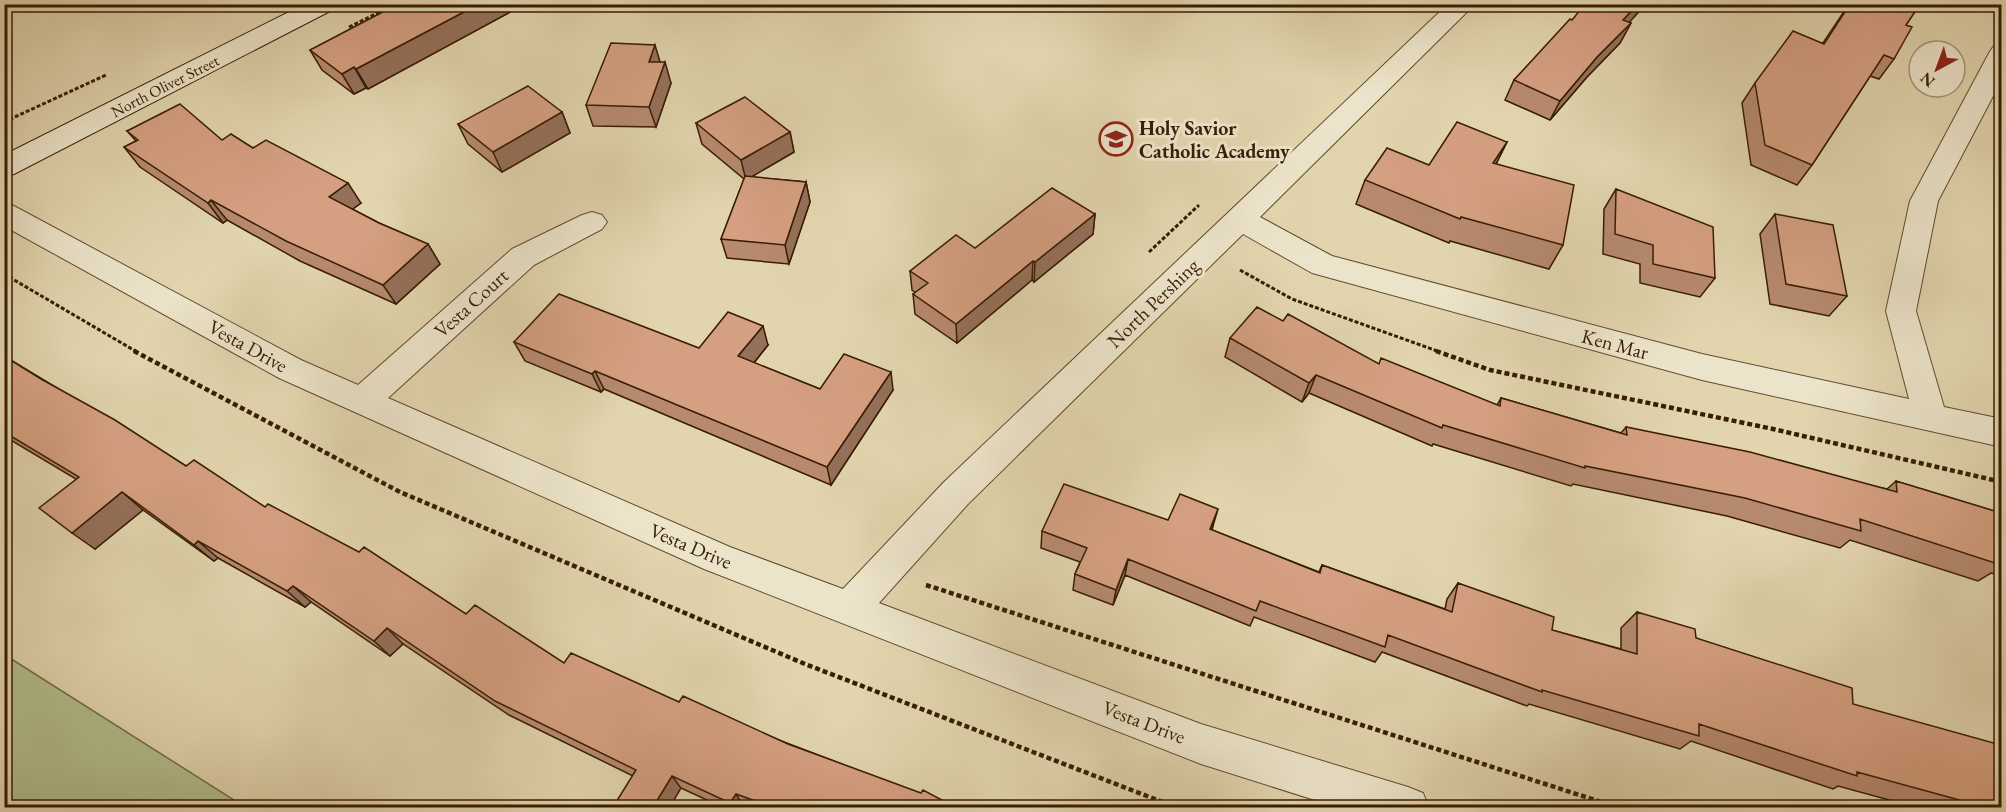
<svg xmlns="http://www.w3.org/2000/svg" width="2006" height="812" font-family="'EB Garamond',serif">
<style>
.green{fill:#b2bd8b;stroke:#756d47;stroke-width:1.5}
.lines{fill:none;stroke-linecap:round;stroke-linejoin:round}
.street-casing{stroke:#624b2e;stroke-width:2}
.secondary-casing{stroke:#381d03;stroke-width:2}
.path-far1{stroke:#381d03;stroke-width:3;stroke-dasharray:4 2;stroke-linecap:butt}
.path{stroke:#381d03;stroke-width:4.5;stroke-dasharray:5 3;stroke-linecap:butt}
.street{fill:#ece4ca;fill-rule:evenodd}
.secondary{fill:#ece4ca;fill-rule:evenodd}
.wall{fill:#b78a6f;stroke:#381d03;stroke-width:1.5}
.shaded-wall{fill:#95705a;stroke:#381d03;stroke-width:1.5}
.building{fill:#d5a081;stroke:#381d03;stroke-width:1.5}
.labels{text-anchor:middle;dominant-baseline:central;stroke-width:6;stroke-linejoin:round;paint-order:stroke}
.far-street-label{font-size:16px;fill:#381d03;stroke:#ece4ca}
.poi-label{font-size:20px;font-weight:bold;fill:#381d03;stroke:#ece4ca;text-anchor:start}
.street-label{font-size:20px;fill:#381d03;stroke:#ece4ca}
</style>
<rect width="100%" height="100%" fill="#e2d5ae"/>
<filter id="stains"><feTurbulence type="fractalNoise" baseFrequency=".00333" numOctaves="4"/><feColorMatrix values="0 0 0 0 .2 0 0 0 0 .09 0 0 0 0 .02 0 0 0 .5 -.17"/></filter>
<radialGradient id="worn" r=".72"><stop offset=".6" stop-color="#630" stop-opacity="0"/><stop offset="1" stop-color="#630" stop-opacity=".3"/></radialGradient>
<!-- green -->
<path class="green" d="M 5,655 L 245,807 L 5,807 Z"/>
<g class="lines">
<!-- street casing -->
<g class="street-casing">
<path id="street" d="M 1448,4 L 1475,4 L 1260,217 L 1332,256 L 1702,354 L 1909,399 L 1886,311 L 1910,201 L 1989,53 L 1993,47 L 2002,45 L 2002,79 L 1938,201 L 1916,311 L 1944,407 L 2002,419 L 2002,447 L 1702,380 L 1323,276 L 1312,273 L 1243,234 L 968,504 L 879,603 L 1201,724 L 1408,787 L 1423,793 L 1429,808 L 1340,808 L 1201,764 L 704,569 L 279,378 L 4,226 L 4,203 L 14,206 L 301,360 L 358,385 L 512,249 L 582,215 L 592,212 L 602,215 L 607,222 L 602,229 L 534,265 L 388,398 L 730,547 L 843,589 L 944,482 Z"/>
</g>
<!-- secondary casing -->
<g class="secondary-casing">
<path id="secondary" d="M 305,4 L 337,4 L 334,9 L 14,174 L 4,176 L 4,155 Z"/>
</g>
<!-- path-far1 -->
<path class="path-far1" d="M 349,27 L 396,4
M 4,122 L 106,75
M 1149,252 L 1199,205
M 1240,270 L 1292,299 L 1440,352
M 4,274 L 137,352"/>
<!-- path -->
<path class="path" d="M 134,351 L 400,492 L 805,664 L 1178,808
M 1436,351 L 1490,370 L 1773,429 L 2002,482
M 926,585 L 1620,808"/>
<!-- street -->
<use href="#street" class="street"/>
<!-- secondary -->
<use href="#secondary" class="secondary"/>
</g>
<!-- wall -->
<path class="wall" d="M 398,4 L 525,4 L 368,89 L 366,88 L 354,94 L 322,70 L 310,50 Z
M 1646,4 L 1629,22 L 1631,23 L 1620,43 L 1587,77 L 1550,120 L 1505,100 L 1514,80 L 1572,20 Z
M 1849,4 L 1920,4 L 1906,25 L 1894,59 L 1879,79 L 1870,76 L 1812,165 L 1797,185 L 1751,165 L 1742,103 L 1755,83 L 1823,43 Z
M 660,62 L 671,83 L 656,127 L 593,126 L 586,105 Z
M 562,112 L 570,133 L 502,172 L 468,144 L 458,124 Z
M 696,123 L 790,132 L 794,152 L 751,177 L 806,182 L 810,202 L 789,264 L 727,258 L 721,239 L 744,179 L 702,144 Z
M 127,131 L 222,140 L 253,148 L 361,203 L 352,209 L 379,223 L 428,244 L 440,264 L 396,304 L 300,261 L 227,220 L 223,223 L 140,167 L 124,147 L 136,141 Z
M 1507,142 L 1496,164 L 1563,245 L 1549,269 L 1450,241 L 1449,243 L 1356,204 L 1365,180 L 1429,165 Z
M 1616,189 L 1715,278 L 1700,297 L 1640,283 L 1640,264 L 1603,254 L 1604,209 Z
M 1095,214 L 1093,234 L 1034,282 L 1032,280 L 957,343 L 915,314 L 913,294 L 916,293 L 912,290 L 910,271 L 975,248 Z
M 1775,214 L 1847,296 L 1829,316 L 1770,304 L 1760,234 Z
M 1283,321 L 1379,364 L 1497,405 L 1501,398 L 1621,433 L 1626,427 L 1887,489 L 1896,481 L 2001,513 L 2001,575 L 1991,573 L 1978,581 L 1850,540 L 1840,548 L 1727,516 L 1573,484 L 1571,486 L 1433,444 L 1432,446 L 1309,393 L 1302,402 L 1225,357 L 1230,338 Z
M 514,342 L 699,348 L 768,345 L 754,363 L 820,389 L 893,390 L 831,485 L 604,389 L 601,392 L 525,361 Z
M 4,356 L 186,466 L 466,614 L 564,663 L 679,702 L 955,807 L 747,807 L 743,806 L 742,807 L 722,807 L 681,788 L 633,776 L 509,715 L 403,644 L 390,656 L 311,602 L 305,607 L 218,558 L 214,561 L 143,510 L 95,549 L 76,479 L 4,436 Z
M 1168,520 L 1213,526 L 1212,530 L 1319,572 L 1322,565 L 1445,609 L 1447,599 L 1458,583 L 1552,630 L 1621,649 L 1621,628 L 1637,612 L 1696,638 L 1853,704 L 2001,807 L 1915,807 L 1838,786 L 1833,789 L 1691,741 L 1680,749 L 1529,704 L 1527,706 L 1382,652 L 1375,662 L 1254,617 L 1250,626 L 1125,575 L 1113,605 L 1073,590 L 1075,574 L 1080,562 L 1041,548 L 1042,531 Z"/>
<!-- shaded-wall -->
<path class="shaded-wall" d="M 479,4 L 525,4 L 368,89 L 356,69 Z
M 1638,4 L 1646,4 L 1613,40 L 1623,20 Z
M 1631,23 L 1620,43 L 1587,77 L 1550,120 L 1560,101 L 1597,57 Z
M 655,45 L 661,65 L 649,62 Z
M 665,62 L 671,83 L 656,127 L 649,107 Z
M 354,67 L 366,88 L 354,94 L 342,74 Z
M 562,112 L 570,133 L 502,172 L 493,152 Z
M 790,132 L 794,152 L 746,180 L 741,160 Z
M 1507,142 L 1495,166 L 1493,163 Z
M 806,182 L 810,202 L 789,264 L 785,245 Z
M 348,183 L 361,203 L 342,217 L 329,197 Z
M 211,200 L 227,220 L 223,223 L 208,203 Z
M 1095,214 L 1093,234 L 1034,282 L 1035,262 Z
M 428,244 L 440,264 L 396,304 L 383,285 Z
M 1033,261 L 1032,280 L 957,343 L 956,324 Z
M 763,326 L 768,345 L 744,375 L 738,356 Z
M 595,371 L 604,389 L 601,392 L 592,374 Z
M 891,372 L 893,390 L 831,485 L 827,467 Z
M 1316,375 L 1309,393 L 1302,402 L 1309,383 Z
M 122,492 L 143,510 L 95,549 L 72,533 Z
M 1218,509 L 1213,526 L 1205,546 L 1210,529 Z
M 198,541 L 218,558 L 214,561 L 194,545 Z
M 1128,559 L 1125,575 L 1113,605 L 1116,590 Z
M 293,586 L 311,602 L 305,607 L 287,591 Z
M 387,628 L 403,644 L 390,656 L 374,641 Z
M 672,776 L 681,788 L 670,807 L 653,807 Z
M 736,794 L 743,806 L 742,807 L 733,807 L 730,803 Z"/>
<!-- building -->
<path class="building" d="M 398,4 L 479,4 L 356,69 L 354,67 L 342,74 L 310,50 Z
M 1585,4 L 1638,4 L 1623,20 L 1631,23 L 1597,57 L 1560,101 L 1514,80 L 1570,19 L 1572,20 Z
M 1850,4 L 1920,4 L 1906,25 L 1912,27 L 1894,59 L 1884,55 L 1812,165 L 1765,145 L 1755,83 L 1793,31 L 1824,44 Z
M 611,43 L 655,45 L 649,62 L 665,62 L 649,107 L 586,105 Z
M 528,86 L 562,112 L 493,152 L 458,124 Z
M 745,97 L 790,132 L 741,160 L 696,123 Z
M 180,104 L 222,140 L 231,134 L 253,148 L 266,140 L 348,183 L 329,197 L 379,223 L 428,244 L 383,285 L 286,241 L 211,200 L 208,203 L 124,147 L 138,140 L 127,131 Z
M 1457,122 L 1507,142 L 1493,163 L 1574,185 L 1563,245 L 1461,217 L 1460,219 L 1365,180 L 1387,148 L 1429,165 Z
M 745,176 L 806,182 L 785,245 L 721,239 Z
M 1052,188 L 1095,214 L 1035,262 L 1033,261 L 956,324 L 913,294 L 928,283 L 910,271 L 956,235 L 975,248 Z
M 1616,189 L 1713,227 L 1715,278 L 1653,264 L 1653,245 L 1615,234 Z
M 1775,214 L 1833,225 L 1847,296 L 1786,284 Z
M 559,294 L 699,348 L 728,312 L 763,326 L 738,356 L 820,389 L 844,354 L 891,372 L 827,467 L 595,371 L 592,374 L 514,342 Z
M 1257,307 L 1283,321 L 1288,314 L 1379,364 L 1381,358 L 1500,406 L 1501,398 L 1627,435 L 1626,427 L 1750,452 L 1897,492 L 1896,481 L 2001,513 L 2001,565 L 1860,519 L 1861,531 L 1745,498 L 1585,466 L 1585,468 L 1443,425 L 1442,428 L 1316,375 L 1309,383 L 1230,338 Z
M 4,356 L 41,379 L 115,420 L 186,466 L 194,460 L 265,507 L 268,504 L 359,552 L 364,547 L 466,614 L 475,605 L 564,663 L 571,653 L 679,702 L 683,696 L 788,744 L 921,793 L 923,790 L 955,807 L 772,807 L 736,794 L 730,803 L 672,776 L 653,807 L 613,807 L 636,770 L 495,701 L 387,628 L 374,641 L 293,586 L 287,591 L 198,541 L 194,545 L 122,492 L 72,533 L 39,508 L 79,477 L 4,432 Z
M 1064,484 L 1168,520 L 1180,494 L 1218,509 L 1210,529 L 1320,573 L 1322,565 L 1452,612 L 1458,583 L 1554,617 L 1552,630 L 1637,654 L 1637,612 L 1695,629 L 1696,638 L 1852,688 L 1853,704 L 2001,745 L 2001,807 L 1985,807 L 1857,772 L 1857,776 L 1699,724 L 1699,736 L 1542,690 L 1542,692 L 1388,635 L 1385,647 L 1260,601 L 1256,611 L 1128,559 L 1116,590 L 1075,574 L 1087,548 L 1042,531 Z"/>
<!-- icons -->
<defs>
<g id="school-ring" transform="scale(1.725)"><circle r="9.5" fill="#ece4ca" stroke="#8f2418" stroke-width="1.5"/><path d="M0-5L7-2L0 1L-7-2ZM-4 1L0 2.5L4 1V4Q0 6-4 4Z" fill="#8f2418"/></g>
</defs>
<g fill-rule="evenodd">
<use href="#school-ring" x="1116" y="139"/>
</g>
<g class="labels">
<!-- far-street labels -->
<g class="far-street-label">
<text transform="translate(165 86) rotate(-27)">North Oliver Street</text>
</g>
<!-- poi labels -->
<g class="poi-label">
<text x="1139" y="128">Holy Savior<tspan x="1139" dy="23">Catholic Academy</tspan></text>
</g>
<!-- street labels -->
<g class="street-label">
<text transform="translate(471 303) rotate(-42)">Vesta Court</text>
<text transform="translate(1153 303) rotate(-44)">North Pershing</text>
<text transform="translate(1615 344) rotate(15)">Ken Mar</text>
<text transform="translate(248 346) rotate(29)">Vesta Drive</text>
<text transform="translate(691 546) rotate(23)">Vesta Drive</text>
<text transform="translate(1144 722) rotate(21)">Vesta Drive</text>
</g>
</g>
<!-- margin -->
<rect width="2006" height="812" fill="none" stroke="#e2d5ae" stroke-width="24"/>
<rect x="6" y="6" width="1994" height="800" fill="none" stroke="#381d03" stroke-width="3"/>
<rect x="12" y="12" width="1982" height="788" fill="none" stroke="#381d03" stroke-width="1.5"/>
<!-- north arrow -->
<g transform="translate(1937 69) rotate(221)"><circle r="28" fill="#ece4ca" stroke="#a4947a" stroke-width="1.5"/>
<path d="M0-4.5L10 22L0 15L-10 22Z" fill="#8f2418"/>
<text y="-9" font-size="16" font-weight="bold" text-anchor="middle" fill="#381d03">N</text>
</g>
<rect width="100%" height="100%" filter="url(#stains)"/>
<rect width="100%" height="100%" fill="url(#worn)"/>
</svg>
